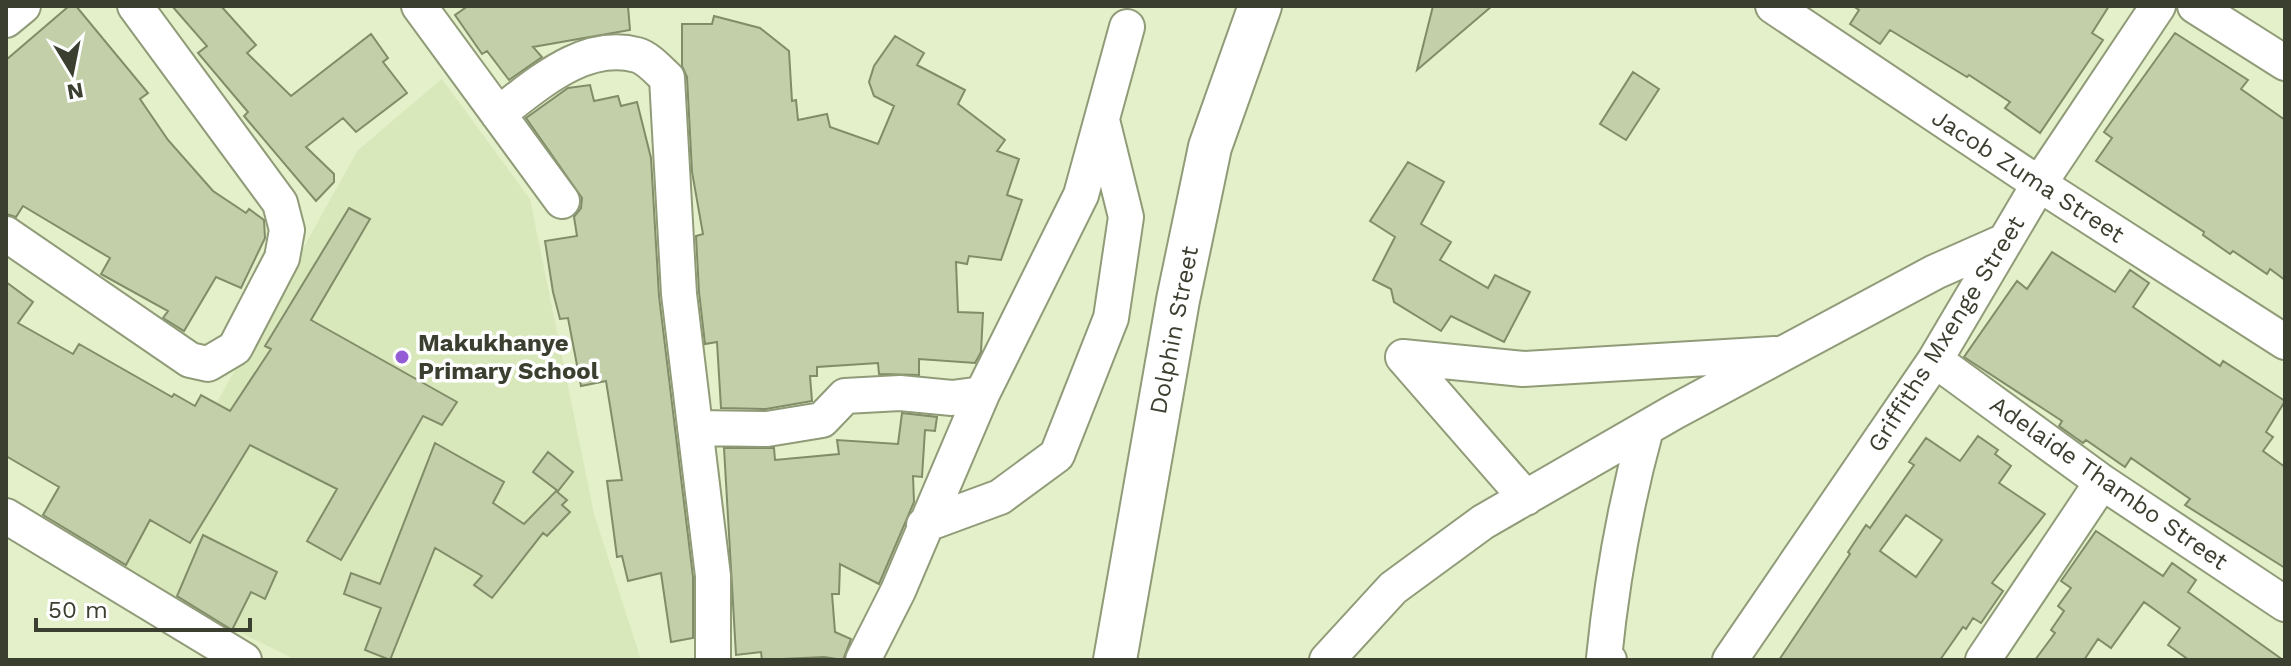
<svg xmlns="http://www.w3.org/2000/svg" width="2291" height="666" font-family="'Work Sans',sans-serif">
<style>
.built{fill:#d9e8ba}
.building{fill:#c2cfa9;stroke:#818c69;stroke-width:2;fill-rule:evenodd}
.lines{fill:none;stroke-linecap:round;stroke-linejoin:round}
.minor-casing{stroke:#909b78;stroke-width:38}
.tertiary-casing{stroke:#909b78;stroke-width:46}
.minor{stroke:#fff;stroke-width:34}
.tertiary{stroke:#fff;stroke-width:42}
.poi-dot{fill:#945dd5;stroke:#fff;stroke-width:3}
.labels{text-anchor:middle;dominant-baseline:central;stroke-width:7;stroke-linejoin:round;paint-order:stroke}
.street-label{font-size:24px;fill:#3a3f30;stroke:#fff}
.poi-label{font-size:24px;font-weight:bold;fill:#3a3f30;stroke:#fff;text-anchor:start}
</style>
<rect width="100%" height="100%" fill="#e3f0ca"/>
<!-- built -->
<path class="built" d="M 442,79 L 530,199 L 594,514 L 641,660 L 296,660 L 121,574 L 358,150 Z"/>
<!-- building -->
<path class="building" d="M 69,6 L 76,6 L 148,93 L 140,99 L 168,140 L 213,191 L 246,213 L 249,209 L 264,220 L 265,238 L 241,288 L 216,277 L 184,331 L 163,318 L 168,311 L 101,274 L 110,258 L 23,206 L 16,217 L 6,214 L 6,60 Z
M 172,6 L 221,6 L 256,45 L 247,53 L 291,96 L 371,34 L 388,58 L 383,62 L 407,93 L 356,132 L 343,118 L 306,147 L 334,174 L 334,182 L 316,201 L 244,116 L 248,112 L 198,53 L 207,46 Z
M 468,6 L 628,6 L 630,30 L 533,47 L 542,57 L 509,80 L 487,51 L 482,54 L 455,15 Z
M 1433,6 L 1492,6 L 1417,70 Z
M 1853,6 L 2109,6 L 2092,33 L 2103,40 L 2040,133 L 2005,108 L 2010,102 L 1969,75 L 1967,77 L 1890,30 L 1880,44 L 1850,24 L 1859,10 Z
M 714,16 L 760,28 L 789,51 L 792,101 L 796,100 L 798,120 L 827,114 L 830,127 L 878,144 L 894,106 L 874,96 L 869,82 L 874,66 L 895,36 L 924,53 L 917,65 L 965,90 L 958,104 L 1005,140 L 997,151 L 1019,159 L 1007,195 L 1022,200 L 1001,260 L 969,256 L 967,264 L 956,262 L 958,312 L 983,313 L 981,352 L 975,363 L 919,359 L 919,375 L 879,374 L 878,363 L 817,367 L 817,376 L 810,376 L 812,401 L 766,409 L 721,408 L 717,342 L 705,344 L 699,292 L 696,236 L 703,234 L 692,172 L 687,77 L 682,66 L 682,24 L 712,24 Z
M 2175,33 L 2248,80 L 2241,89 L 2285,120 L 2285,280 L 2270,269 L 2267,274 L 2233,251 L 2230,254 L 2203,235 L 2204,232 L 2096,161 L 2112,138 L 2104,132 Z
M 1633,72 L 1659,89 L 1626,140 L 1600,124 Z
M 590,85 L 594,101 L 618,96 L 621,106 L 637,102 L 651,158 L 659,296 L 693,577 L 693,638 L 671,642 L 661,573 L 628,581 L 622,556 L 617,557 L 607,481 L 622,480 L 606,381 L 581,386 L 568,318 L 560,319 L 553,292 L 545,241 L 577,236 L 574,217 L 581,208 L 582,198 L 526,118 L 568,88 Z
M 1408,162 L 1444,182 L 1421,224 L 1451,242 L 1440,260 L 1488,288 L 1495,275 L 1530,292 L 1504,342 L 1451,316 L 1441,331 L 1394,302 L 1391,289 L 1373,280 L 1395,237 L 1370,221 Z
M 349,208 L 370,219 L 311,320 L 457,402 L 442,425 L 423,416 L 341,560 L 307,541 L 337,489 L 250,445 L 190,543 L 150,520 L 126,565 L 43,515 L 59,487 L 6,456 L 6,282 L 33,302 L 18,323 L 73,354 L 79,344 L 172,397 L 174,394 L 195,406 L 201,395 L 230,411 L 271,349 L 265,346 Z
M 2052,252 L 2115,292 L 2130,270 L 2149,283 L 2133,307 L 2220,366 L 2223,361 L 2285,401 L 2266,432 L 2273,437 L 2263,451 L 2285,467 L 2285,568 L 2185,505 L 2190,499 L 2131,458 L 2125,467 L 2086,440 L 2083,443 L 2059,426 L 2062,421 L 1964,357 L 2017,281 L 2027,289 Z
M 902,413 L 937,417 L 935,431 L 925,430 L 922,477 L 913,476 L 914,502 L 879,584 L 840,564 L 839,594 L 832,594 L 835,632 L 851,639 L 843,660 L 824,657 L 762,660 L 761,652 L 736,655 L 724,448 L 774,448 L 775,460 L 839,454 L 837,440 L 898,444 Z
M 1978,436 L 1998,450 L 1995,454 L 2011,466 L 1999,483 L 2045,514 L 1992,583 L 2003,591 L 1981,623 L 1973,618 L 1966,629 L 1963,627 L 1940,660 L 1779,660 L 1850,554 L 1848,552 L 1866,525 L 1870,528 L 1914,465 L 1909,462 L 1926,438 L 1960,461 ZM 1906,515 L 1942,540 L 1916,577 L 1880,551 Z
M 435,443 L 504,482 L 493,503 L 524,524 L 556,491 L 567,500 L 562,505 L 570,512 L 547,536 L 543,533 L 492,598 L 474,585 L 482,576 L 435,548 L 390,660 L 365,650 L 381,608 L 344,594 L 351,573 L 380,584 Z
M 548,452 L 573,472 L 558,491 L 533,472 Z
M 2096,531 L 2163,576 L 2172,563 L 2196,580 L 2188,592 L 2283,660 L 2189,660 L 2168,645 L 2180,628 L 2144,602 L 2111,648 L 2098,639 L 2084,660 L 2035,660 L 2055,633 L 2051,630 L 2064,611 L 2058,606 L 2071,588 L 2061,581 Z
M 203,535 L 277,572 L 265,599 L 251,592 L 232,630 L 177,596 Z"/>
<g class="lines">
<!-- minor casing -->
<g class="minor-casing">
<path id="minor" d="M 419,6 L 562,201
M 1773,6 L 2039,184 L 2285,342
M 2195,6 L 2285,63
M 6,20 L 23,6
M 498,114 C 538,84 584,41 637,55 C 648,58 659,71 667,78 L 679,294 L 713,576 L 713,660
M 6,234 L 190,360 L 208,364 L 235,348 L 282,258 L 287,230 L 280,203 L 135,6
M 1935,360 L 2102,482 L 2285,604
M 695,428 L 767,429 L 822,420 L 845,396 L 900,393 L 952,398 L 982,394
M 1526,498 L 1403,357 L 1523,369 L 1775,354
M 6,516 L 244,660
M 924,525 L 1000,497 L 1057,455 L 1111,318 L 1126,217 L 1103,124
M 863,660 L 898,591 L 982,394 L 1081,195 L 1127,27
M 1327,660 L 1393,588 L 1483,522 L 1674,412 L 1935,272 L 2005,241
M 1609,660 L 1604,658 C 1612,579 1625,505 1646,429
M 1730,660 L 1935,360 L 2039,184 L 2158,6
M 1983,660 L 2102,482"/>
</g>
<!-- tertiary casing -->
<g class="tertiary-casing">
<path id="tertiary" d="M 1115,660 L 1178,300 L 1210,147 L 1260,6"/>
</g>
<!-- minor -->
<use href="#minor" class="minor"/>
<!-- tertiary -->
<use href="#tertiary" class="tertiary"/>
</g>
<!-- markers -->
<circle class="poi-dot" cx="402" cy="357" r="8"/>
<g class="labels">
<!-- street labels -->
<g class="street-label">
<text transform="translate(2028 176) rotate(33)">Jacob Zuma Street</text>
<text transform="translate(1174 330) rotate(-79)">Dolphin Street</text>
<text transform="translate(1946 334) rotate(-58)">Griffiths Mxenge Street</text>
<text transform="translate(2109 483) rotate(35)">Adelaide Thambo Street</text>
</g>
<!-- poi labels -->
<g class="poi-label">
<text x="418" y="343">Makukhanye<tspan x="418" dy="28">Primary School</tspan></text>
</g>
</g>
<!-- border -->
<rect width="2291" height="666" fill="none" stroke="#3a3f30" stroke-width="16"/>
<!-- north arrow -->
<g transform="translate(72 72) rotate(170)" stroke="#ffffff" stroke-width="6" paint-order="stroke">
<path d="M0-6L14 30L0 20L-14 30Z" fill="#3a3f30"/>
<text y="-12" font-size="22" font-weight="bold" text-anchor="middle" fill="#3a3f30">N</text>
</g>
<!-- scale -->
<path d="M36 618v12h214v-12" fill="none" stroke="#3a3f30" stroke-width="4"/>
<text x="48" y="618" font-size="24" fill="#3a3f30" stroke="#ffffff" stroke-width="6" paint-order="stroke">50 m</text>
</svg>
